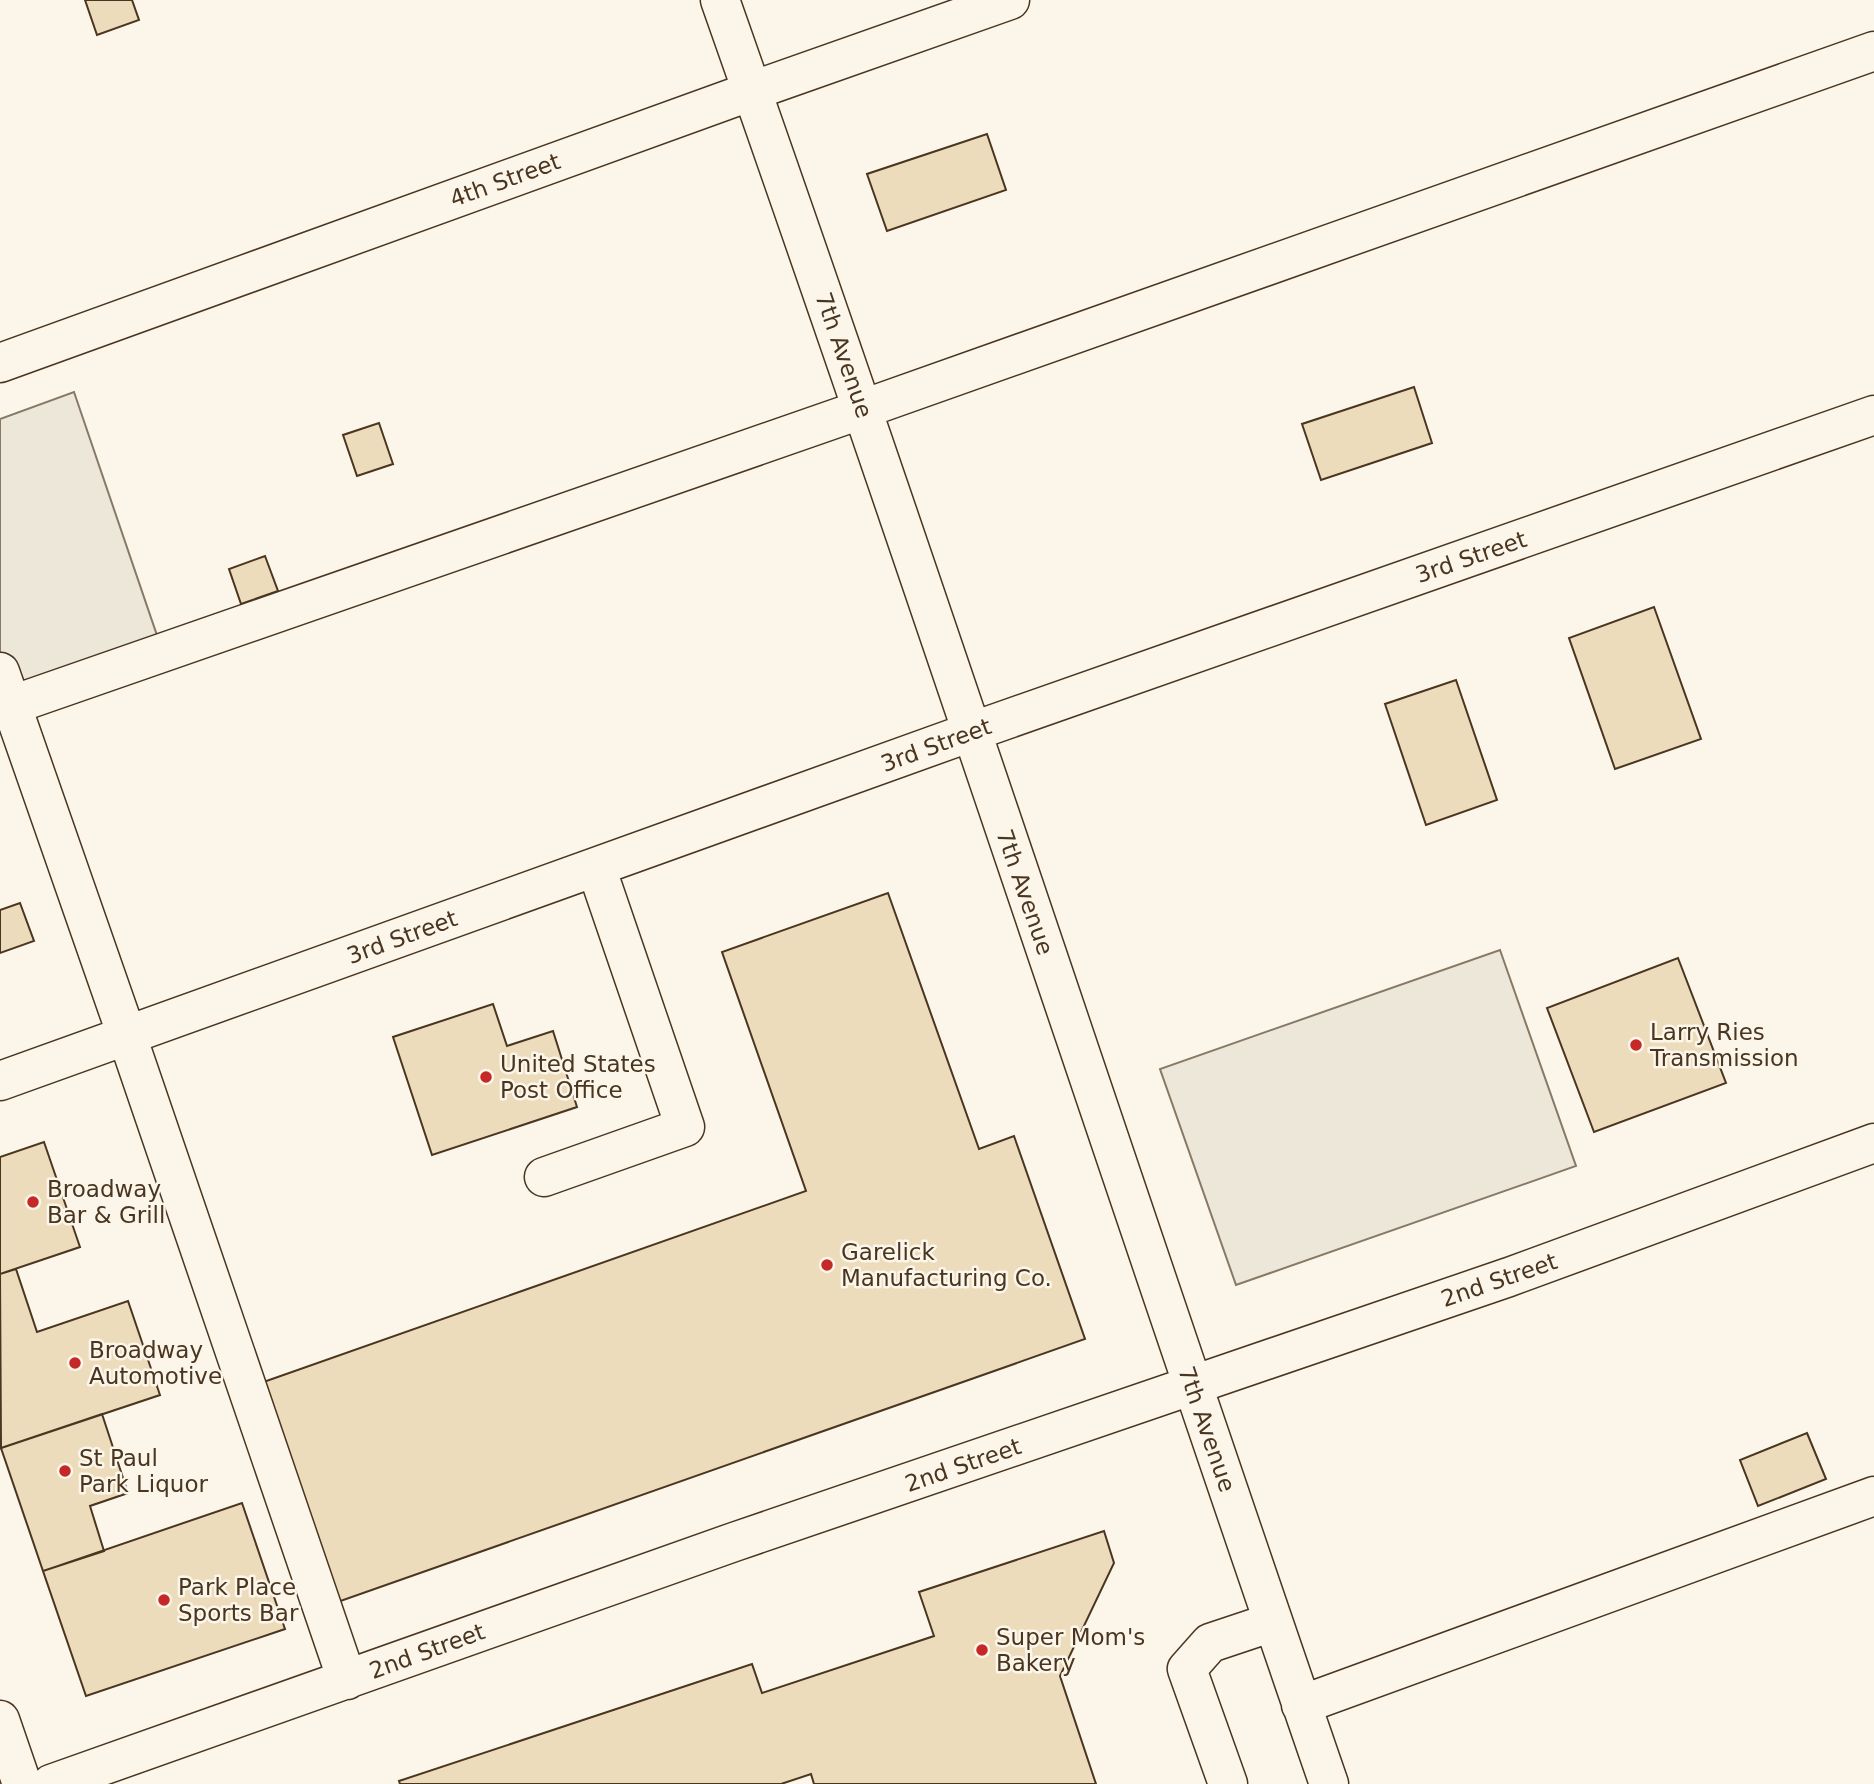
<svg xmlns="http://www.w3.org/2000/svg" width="1874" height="1784" font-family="'DejaVu Sans',sans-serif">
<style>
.parking{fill:#ede7d9;stroke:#887966;stroke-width:2}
.building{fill:#ecdcbc;stroke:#4a3520;stroke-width:2}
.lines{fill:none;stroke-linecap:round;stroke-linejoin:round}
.minor-casing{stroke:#4a3520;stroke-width:41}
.minor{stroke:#fbf6e9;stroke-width:38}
.poi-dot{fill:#c62828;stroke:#fbf6e9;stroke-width:2.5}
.labels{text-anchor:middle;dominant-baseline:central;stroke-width:5;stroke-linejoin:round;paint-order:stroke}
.street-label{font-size:23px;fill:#4a3520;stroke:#fbf6e9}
.poi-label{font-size:23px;fill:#4a3520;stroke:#fbf6e9;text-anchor:start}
</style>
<rect width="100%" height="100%" fill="#fbf6e9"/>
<!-- parking -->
<path class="parking" d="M 74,392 L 163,653 L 12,705 L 0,672 L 0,419 Z
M 1500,950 L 1576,1166 L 1236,1285 L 1160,1069 Z"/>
<!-- building -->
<path class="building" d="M 85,0 L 132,0 L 139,20 L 97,35 Z
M 987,134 L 1006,190 L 887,231 L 867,174 Z
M 1414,387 L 1432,443 L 1321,480 L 1302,424 Z
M 379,423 L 393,464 L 357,476 L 343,435 Z
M 265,556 L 278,591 L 241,604 L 229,569 Z
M 1654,607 L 1701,739 L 1615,769 L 1569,638 Z
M 1456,680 L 1497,800 L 1426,825 L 1385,704 Z
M 888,893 L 979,1149 L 1014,1136 L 1085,1339 L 332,1604 L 255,1385 L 806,1191 L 722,952 Z
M 20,903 L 34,941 L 0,953 L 0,910 Z
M 1678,958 L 1726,1083 L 1594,1132 L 1547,1008 Z
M 493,1004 L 507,1046 L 553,1031 L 577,1107 L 432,1155 L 393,1037 Z
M 44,1142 L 80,1247 L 0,1274 L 0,1157 Z
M 16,1269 L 37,1332 L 128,1301 L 160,1395 L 1,1448 L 0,1274 Z
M 102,1414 L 128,1493 L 90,1506 L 104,1551 L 43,1571 L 1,1448 Z
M 1807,1433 L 1826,1479 L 1758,1506 L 1740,1460 Z
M 242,1503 L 285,1629 L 86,1696 L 43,1571 Z
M 1104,1531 L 1114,1563 L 1060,1676 L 1096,1784 L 814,1784 L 811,1774 L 781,1784 L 400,1784 L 399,1781 L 752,1664 L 762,1693 L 934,1636 L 919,1592 Z"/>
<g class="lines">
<!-- minor casing -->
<g class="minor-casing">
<path id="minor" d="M 720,0 C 929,593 1124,1190 1329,1784
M 0,363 L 752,91 L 1010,0
M 0,672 L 127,1036 L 347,1680
M 12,705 L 863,409 L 1874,51
M 0,1081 L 971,732 L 1874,415
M 544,1177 L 685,1127 L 596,867
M 1301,1705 L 1874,1496
M 0,1720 L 22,1784
M 51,1784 L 734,1542 L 1509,1277 L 1874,1143
M 1228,1784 L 1187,1669 L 1210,1643 L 1273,1622"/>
</g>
<!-- minor -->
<use href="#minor" class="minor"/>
</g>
<!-- markers -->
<g class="poi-dot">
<circle cx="1636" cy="1045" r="7"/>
<circle cx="486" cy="1077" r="7"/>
<circle cx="33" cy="1202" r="7"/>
<circle cx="827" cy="1265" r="7"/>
<circle cx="75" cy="1363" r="7"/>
<circle cx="65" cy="1471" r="7"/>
<circle cx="164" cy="1600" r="7"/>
<circle cx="982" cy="1650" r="7"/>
</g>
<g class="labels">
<!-- street labels -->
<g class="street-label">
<text transform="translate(505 180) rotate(-20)">4th Street</text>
<text transform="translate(844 355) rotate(71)">7th Avenue</text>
<text transform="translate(1471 557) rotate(-19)">3rd Street</text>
<text transform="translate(936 745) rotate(-20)">3rd Street</text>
<text transform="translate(1025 892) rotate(71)">7th Avenue</text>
<text transform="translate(402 937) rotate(-20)">3rd Street</text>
<text transform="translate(1499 1280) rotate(-19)">2nd Street</text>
<text transform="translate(1207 1429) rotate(71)">7th Avenue</text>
<text transform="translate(963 1465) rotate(-19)">2nd Street</text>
<text transform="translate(427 1651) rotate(-20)">2nd Street</text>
</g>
<!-- poi labels -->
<g class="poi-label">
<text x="1650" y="1032">Larry Ries<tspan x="1650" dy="26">Transmission</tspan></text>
<text x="500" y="1064">United States<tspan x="500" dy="26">Post Office</tspan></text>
<text x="47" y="1189">Broadway<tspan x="47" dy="26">Bar &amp; Grill</tspan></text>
<text x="841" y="1252">Garelick<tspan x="841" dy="26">Manufacturing Co.</tspan></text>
<text x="89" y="1350">Broadway<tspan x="89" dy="26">Automotive</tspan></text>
<text x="79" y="1458">St Paul<tspan x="79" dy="26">Park Liquor</tspan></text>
<text x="178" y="1587">Park Place<tspan x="178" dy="26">Sports Bar</tspan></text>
<text x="996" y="1637">Super Mom's<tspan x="996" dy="26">Bakery</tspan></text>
</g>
</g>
</svg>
